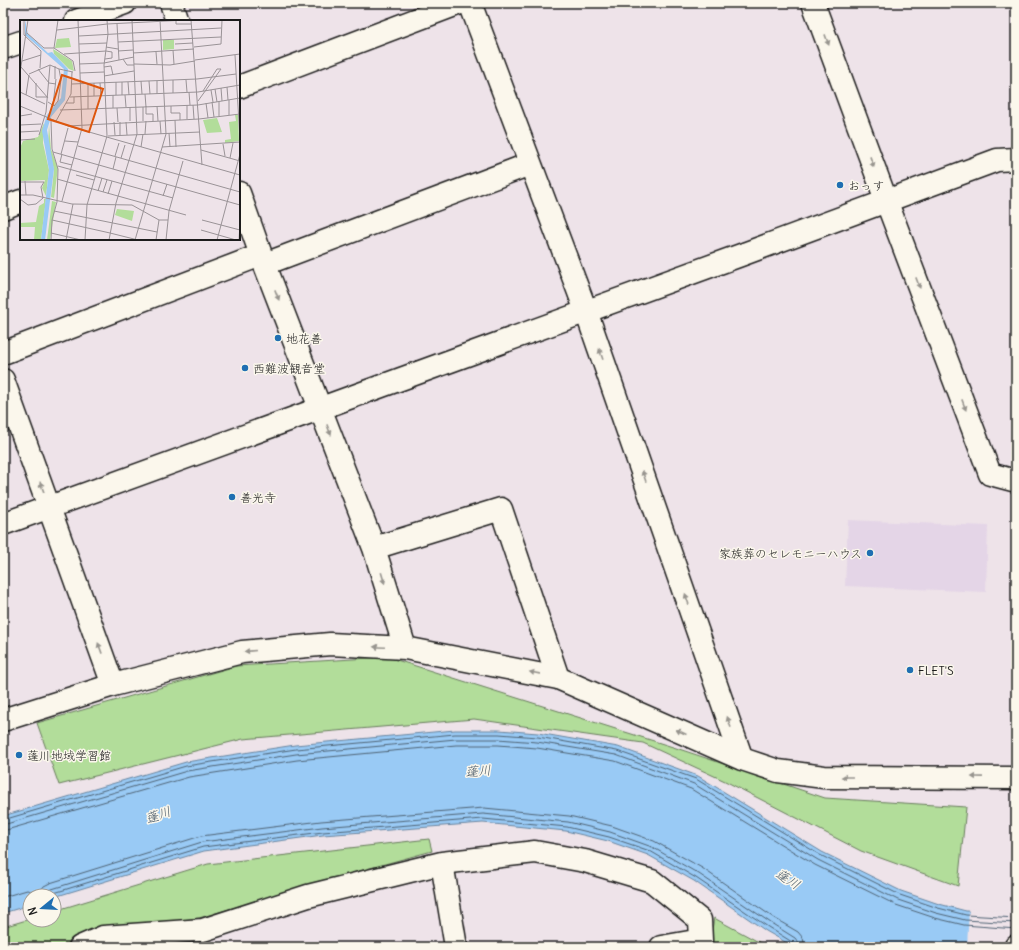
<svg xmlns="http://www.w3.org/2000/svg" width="1019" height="950" font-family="Delius,'Klee One',sans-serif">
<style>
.built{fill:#e4d5e7}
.green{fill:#b2dd9a;stroke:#677c5b}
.water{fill:#99caf5;stroke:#67849e}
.pier{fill:#eee3e9}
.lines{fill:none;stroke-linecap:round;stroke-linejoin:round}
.shore{stroke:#4e6273;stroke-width:1}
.minor-casing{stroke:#1c1c1c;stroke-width:25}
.tertiary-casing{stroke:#1c1c1c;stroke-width:25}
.trunk-casing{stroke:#1c1c1c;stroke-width:25}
.minor{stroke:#fbf7ec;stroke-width:22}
.tertiary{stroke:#fbf7ec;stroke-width:22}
.trunk{stroke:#fbf7ec;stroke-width:22}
.oneway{fill:#97948e}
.poi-dot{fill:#1f6fb2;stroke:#fbf7ec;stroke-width:1.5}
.labels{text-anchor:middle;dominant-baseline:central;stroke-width:3;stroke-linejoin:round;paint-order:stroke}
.poi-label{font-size:12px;fill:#1c1c1c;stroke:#fbf7ec;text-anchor:start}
.water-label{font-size:13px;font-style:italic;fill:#485968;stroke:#fbf7ec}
.inset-road{fill:none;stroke:#9a9397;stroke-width:1}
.view{fill:#de560d;fill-opacity:0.15;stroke:#de560d;stroke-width:2}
.inset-edge{fill:none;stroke:#1c1c1c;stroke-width:2}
</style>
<rect width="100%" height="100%" fill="#eee3e9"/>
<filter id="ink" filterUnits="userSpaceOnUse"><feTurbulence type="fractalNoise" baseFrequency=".025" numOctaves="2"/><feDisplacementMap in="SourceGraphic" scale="8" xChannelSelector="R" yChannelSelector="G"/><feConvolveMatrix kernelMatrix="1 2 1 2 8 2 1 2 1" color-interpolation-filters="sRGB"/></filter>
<g filter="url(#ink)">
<!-- built -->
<path class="built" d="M 848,520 L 988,526 L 986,592 L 845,586 Z"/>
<!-- green -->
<path class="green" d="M 387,657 L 676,748 L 825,798 L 966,807 L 958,886 L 861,851 L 725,781 L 643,743 L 474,719 L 243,739 L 59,785 L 37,723 L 236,666 Z
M 429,839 L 432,851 L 341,876 L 199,918 L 87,931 L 64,947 L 3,947 L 3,927 L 30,919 L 30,920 L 54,920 L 54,911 L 208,864 Z
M 714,918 L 768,947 L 709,947 Z"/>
<!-- water -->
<path class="water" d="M 455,730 L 499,730 L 538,733 L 618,747 L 698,776 L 822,852 L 901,891 L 939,904 L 966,911 L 1016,914 L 1016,947 L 794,947 L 766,931 L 694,881 L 648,855 L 608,841 L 566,831 L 483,823 L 323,835 L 204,851 L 54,897 L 54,896 L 30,896 L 30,905 L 3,913 L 3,816 L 186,762 L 295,745 Z"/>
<!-- pier -->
<path class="pier" d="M 969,909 L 1016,912 L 1016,947 L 967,947 Z"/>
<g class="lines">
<!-- shore -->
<path class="shore" d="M 3,820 L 186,766 L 296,749 L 455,734 L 499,734 L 538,737 L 617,751 L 696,779 L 820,855 L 900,895 L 938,908 L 966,915 L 1016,918
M 3,825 L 187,771 L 296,754 L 456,739 L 498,739 L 537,742 L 616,755 L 694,784 L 818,860 L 898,900 L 936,913 L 965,920 L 1016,923
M 3,831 L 189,777 L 297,760 L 456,745 L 498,745 L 537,748 L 615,761 L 691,789 L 815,865 L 896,905 L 935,918 L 964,925 L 1016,929
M 45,896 L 48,891 L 52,889 L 202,842 L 322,827 L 483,814 L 568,822 L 610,832 L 652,847 L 699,874 L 771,923 L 795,938 L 798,942 L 799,947
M 50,896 L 54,893 L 203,847 L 323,832 L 483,819 L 567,827 L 609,837 L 650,851 L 696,878 L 768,927 L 792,942 L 794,947
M 3,897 L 27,890 L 39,893 L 44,886 L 50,883 L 201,836 L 321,821 L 484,808 L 569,816 L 612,826 L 654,841 L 702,868 L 774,918 L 798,932 L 803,938 L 805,947"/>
<!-- minor casing -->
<g class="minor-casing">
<path id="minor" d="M 171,3 L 177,21
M 470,3 L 586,311 L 742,759
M 813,3 L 886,200 L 990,474 L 1016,481
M 76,21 L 125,3
M 3,48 L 21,42
M 239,87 L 460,3
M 239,193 L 261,255 L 374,548 L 405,648
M 3,208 L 21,201
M 265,264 L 530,164
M 3,353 L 261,255
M 3,380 L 113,685
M 374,548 L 501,509 L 558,678
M 3,720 L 113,685 L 242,652 L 330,644 L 405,648 L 558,678 L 742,759 L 778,771 L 824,777 L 1016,778
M 442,863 L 456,947
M 80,947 L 103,937 L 203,930 L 308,896 L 442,863 L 535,852 L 585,861 L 652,881 L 700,920 L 701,940 L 700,947
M 661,947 L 701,940"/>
</g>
<!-- tertiary casing -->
<g class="tertiary-casing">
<path id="tertiary" d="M 3,524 L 741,255 L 997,160 L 1016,159"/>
</g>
<!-- trunk casing -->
<g class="trunk-casing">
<path id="trunk" d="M 1016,947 L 1016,946"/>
</g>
<!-- minor -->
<use href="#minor" class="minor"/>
<!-- tertiary -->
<use href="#tertiary" class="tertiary"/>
<!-- trunk -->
<use href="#trunk" class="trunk"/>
</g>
<!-- one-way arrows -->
<defs><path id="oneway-solid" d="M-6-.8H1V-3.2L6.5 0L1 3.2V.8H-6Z"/></defs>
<g class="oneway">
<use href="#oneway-solid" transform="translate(827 40) rotate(70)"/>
<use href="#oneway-solid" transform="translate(872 162) rotate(70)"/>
<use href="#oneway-solid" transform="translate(918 283) rotate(69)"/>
<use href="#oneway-solid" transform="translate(277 295) rotate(69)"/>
<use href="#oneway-solid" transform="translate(601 354) rotate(-109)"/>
<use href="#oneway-solid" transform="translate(964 405) rotate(69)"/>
<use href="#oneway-solid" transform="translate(329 430) rotate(69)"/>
<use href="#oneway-solid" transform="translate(644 476) rotate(-109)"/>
<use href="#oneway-solid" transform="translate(42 487) rotate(-110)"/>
<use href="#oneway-solid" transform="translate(383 578) rotate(73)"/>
<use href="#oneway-solid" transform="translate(687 599) rotate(-109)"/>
<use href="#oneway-solid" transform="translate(379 647) rotate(-177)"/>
<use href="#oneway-solid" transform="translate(100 648) rotate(-110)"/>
<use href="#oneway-solid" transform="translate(250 651) rotate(175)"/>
<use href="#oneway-solid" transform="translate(535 673) rotate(-169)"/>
<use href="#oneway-solid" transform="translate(729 722) rotate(-109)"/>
<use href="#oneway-solid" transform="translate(681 732) rotate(-156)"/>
<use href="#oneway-solid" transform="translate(847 777) rotate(180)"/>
<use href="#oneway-solid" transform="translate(977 777) rotate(-179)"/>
</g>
</g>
<!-- markers -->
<g class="poi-dot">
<circle cx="840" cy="185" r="4"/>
<circle cx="278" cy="338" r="4"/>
<circle cx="245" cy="368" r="4"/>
<circle cx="232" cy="497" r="4"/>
<circle cx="870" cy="553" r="4"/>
<circle cx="910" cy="670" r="4"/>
<circle cx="19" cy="755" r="4"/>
</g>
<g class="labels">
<!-- poi labels -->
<g class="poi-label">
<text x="848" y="185">おっす</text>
<text x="286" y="338">地花善</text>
<text x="253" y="368">西難波観音堂</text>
<text x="240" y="497">善光寺</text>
<text x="862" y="553" text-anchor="end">家族葬のセレモニーハウス</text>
<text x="918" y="670">FLET'S</text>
<text x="27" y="755">蓬川地域学習館</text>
</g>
<!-- water labels -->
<g class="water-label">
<text transform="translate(478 771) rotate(-5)">蓬川</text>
<text transform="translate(158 815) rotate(-19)">蓬川</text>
<text transform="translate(788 879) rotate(33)">蓬川</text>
</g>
</g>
<!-- overview -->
<g transform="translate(20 20)">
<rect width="220" height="220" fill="#eee3e9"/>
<path d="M 49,18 L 51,27 L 35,28 L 37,19 ZM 143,20 L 154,20 L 154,29 L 143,30 ZM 33,29 L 52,41 L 54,51 L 49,49 L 34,34 ZM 215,95 L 218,95 L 219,121 L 205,123 L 205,120 L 211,119 L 209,102 L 216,101 ZM 197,98 L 202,112 L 187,113 L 183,100 ZM 24,103 L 23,123 L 29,150 L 26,176 L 22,168 L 25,160 L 0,161 L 0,128 L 3,121 L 18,117 ZM 29,105 L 31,129 L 38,148 L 34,178 L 31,177 L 34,150 L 28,124 ZM 24,179 L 26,179 L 21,220 L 14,220 L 15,207 L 0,207 L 0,203 L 16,202 L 19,186 L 24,183 ZM 32,181 L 36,182 L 30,220 L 27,220 ZM 97,189 L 114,191 L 112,201 L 95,195 Z" fill="#b2dd9a"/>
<path d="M 5,0 L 8,14 L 28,33 L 32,32 L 48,49 L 45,80 L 31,97 L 27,110 L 34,149 L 25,220 L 21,220 L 29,150 L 22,111 L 27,95 L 41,78 L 44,49 L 5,15 Z" fill="#99caf5"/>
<path class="inset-road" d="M 4,0 L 4,15 L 21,31 L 20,48M 171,0 L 182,145M 156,1 L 156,4 L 171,4M 97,4 L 99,40M 37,10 L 87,4 L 167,0M 7,13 L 24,28 L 34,28 L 53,41 L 55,51M 59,16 L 201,8M 98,22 L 201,17M 59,24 L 87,23M 155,24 L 173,23M 86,27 L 98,29M 174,27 L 201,24 L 202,0M 34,28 L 38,0M 153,30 L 154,44M 98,31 L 113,30M 136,32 L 137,44M 113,33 L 174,29M 44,34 L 86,31M 215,35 L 220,120M 85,39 L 92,38 L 92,32 L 86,31M 103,39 L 107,45 L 114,45M 175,40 L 220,34M 2,41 L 21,35M 59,44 L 84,43 L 114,37M 114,44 L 150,45 L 175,41M 1,47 L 28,78M 84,47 L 91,46 L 93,55M 18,49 L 29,63 L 36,64M 39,49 L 53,52M 0,53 L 8,0M 60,53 L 84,52M 9,54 L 30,45 L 26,92 L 19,115M 84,56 L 114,51M 35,59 L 35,46M 153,60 L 153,73M 166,60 L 167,72M 121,61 L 122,74M 129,61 L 130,74M 137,61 L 137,74M 96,62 L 96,75M 102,62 L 102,75M 108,62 L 109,75M 16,63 L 16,77 L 28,77M 68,63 L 68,76M 74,63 L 74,76M 80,63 L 81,76M 52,64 L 177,59 L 216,54M 207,67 L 208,80M 201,68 L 202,81M 195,69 L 197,82M 191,70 L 193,82M 0,72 L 25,84M 169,72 L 170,85M 125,74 L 126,87M 6,75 L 9,55M 93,75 L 93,88M 105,75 L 106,87M 68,76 L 68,89M 50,77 L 178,72 L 220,65M 209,80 L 209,95M 178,81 L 201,49 L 197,49 L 183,71M 199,81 L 199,96M 28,82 L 34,86 L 38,81 L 41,60 L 39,49 L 30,45M 192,82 L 194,97M 46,83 L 54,83 L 54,77M 186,83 L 188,98M 33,85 L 36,59M 167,85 L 167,99M 173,85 L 174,99M 0,86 L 48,106 L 220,155M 126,86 L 126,94 L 133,94 L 133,101M 137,86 L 138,101M 151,86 L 151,93 L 160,93 L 160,100M 110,87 L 110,101M 123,87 L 123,101M 97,88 L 98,102M 40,90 L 178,85 L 220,78M 0,96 L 12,94M 155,100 L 156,127M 31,101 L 32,129 L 38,149 L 37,182 L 32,200 L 31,220M 36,101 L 51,74 L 52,52M 140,101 L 141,114M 94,102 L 95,115M 100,102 L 100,115M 106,102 L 107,115M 0,105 L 21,104M 48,106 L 179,99 L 220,94M 0,112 L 19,111M 149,113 L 150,127M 125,114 L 126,101M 88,116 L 180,112M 0,120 L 15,119M 45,121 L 58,122M 203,124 L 205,136M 58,126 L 220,172M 121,127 L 123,114M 142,127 L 220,122M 181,130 L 220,141M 33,132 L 220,185M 41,134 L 48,108M 42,134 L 40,142 L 52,145M 95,136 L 99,123M 101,138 L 105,125M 210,138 L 213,123M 38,146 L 153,178M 93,149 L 96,137M 56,155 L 74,160M 37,159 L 166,195M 5,161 L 6,175M 0,162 L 24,162 L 21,167 L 23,178 L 16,184 L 8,185 L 0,179M 78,171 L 82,158M 83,172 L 87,160M 88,174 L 92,161M 0,175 L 13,175 L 52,184 L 112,185 L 139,200 L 148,200M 143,176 L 147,164M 42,181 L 62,108 L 58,0M 34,191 L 137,212M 32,200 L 90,213M 182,200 L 220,210M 181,210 L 216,220M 31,213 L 61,220M 90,213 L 118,220M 46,220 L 53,184M 65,220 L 67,185 L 87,116 L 84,45 L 88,14 L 87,0M 89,220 L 96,183 L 117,114 L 112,0M 115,220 L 146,114 L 140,0M 136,220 L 139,200M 146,220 L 149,191 L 163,141M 197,220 L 220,134M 219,220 L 220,202"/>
<path class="view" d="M 42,55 L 83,69 L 69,112 L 28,99 Z"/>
<rect width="220" height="220" class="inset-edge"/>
</g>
<!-- margin -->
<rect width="1019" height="950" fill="none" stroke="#fbf7ec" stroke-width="16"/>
<rect x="8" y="8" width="1003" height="934" fill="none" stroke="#1c1c1c" stroke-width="1.5" filter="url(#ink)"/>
<!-- north arrow -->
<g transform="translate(42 908) rotate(252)"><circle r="19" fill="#fbf7ec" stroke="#a29f99"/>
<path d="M0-3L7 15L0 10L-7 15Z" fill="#1f6fb2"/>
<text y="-6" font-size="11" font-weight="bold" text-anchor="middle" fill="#1c1c1c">N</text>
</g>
</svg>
